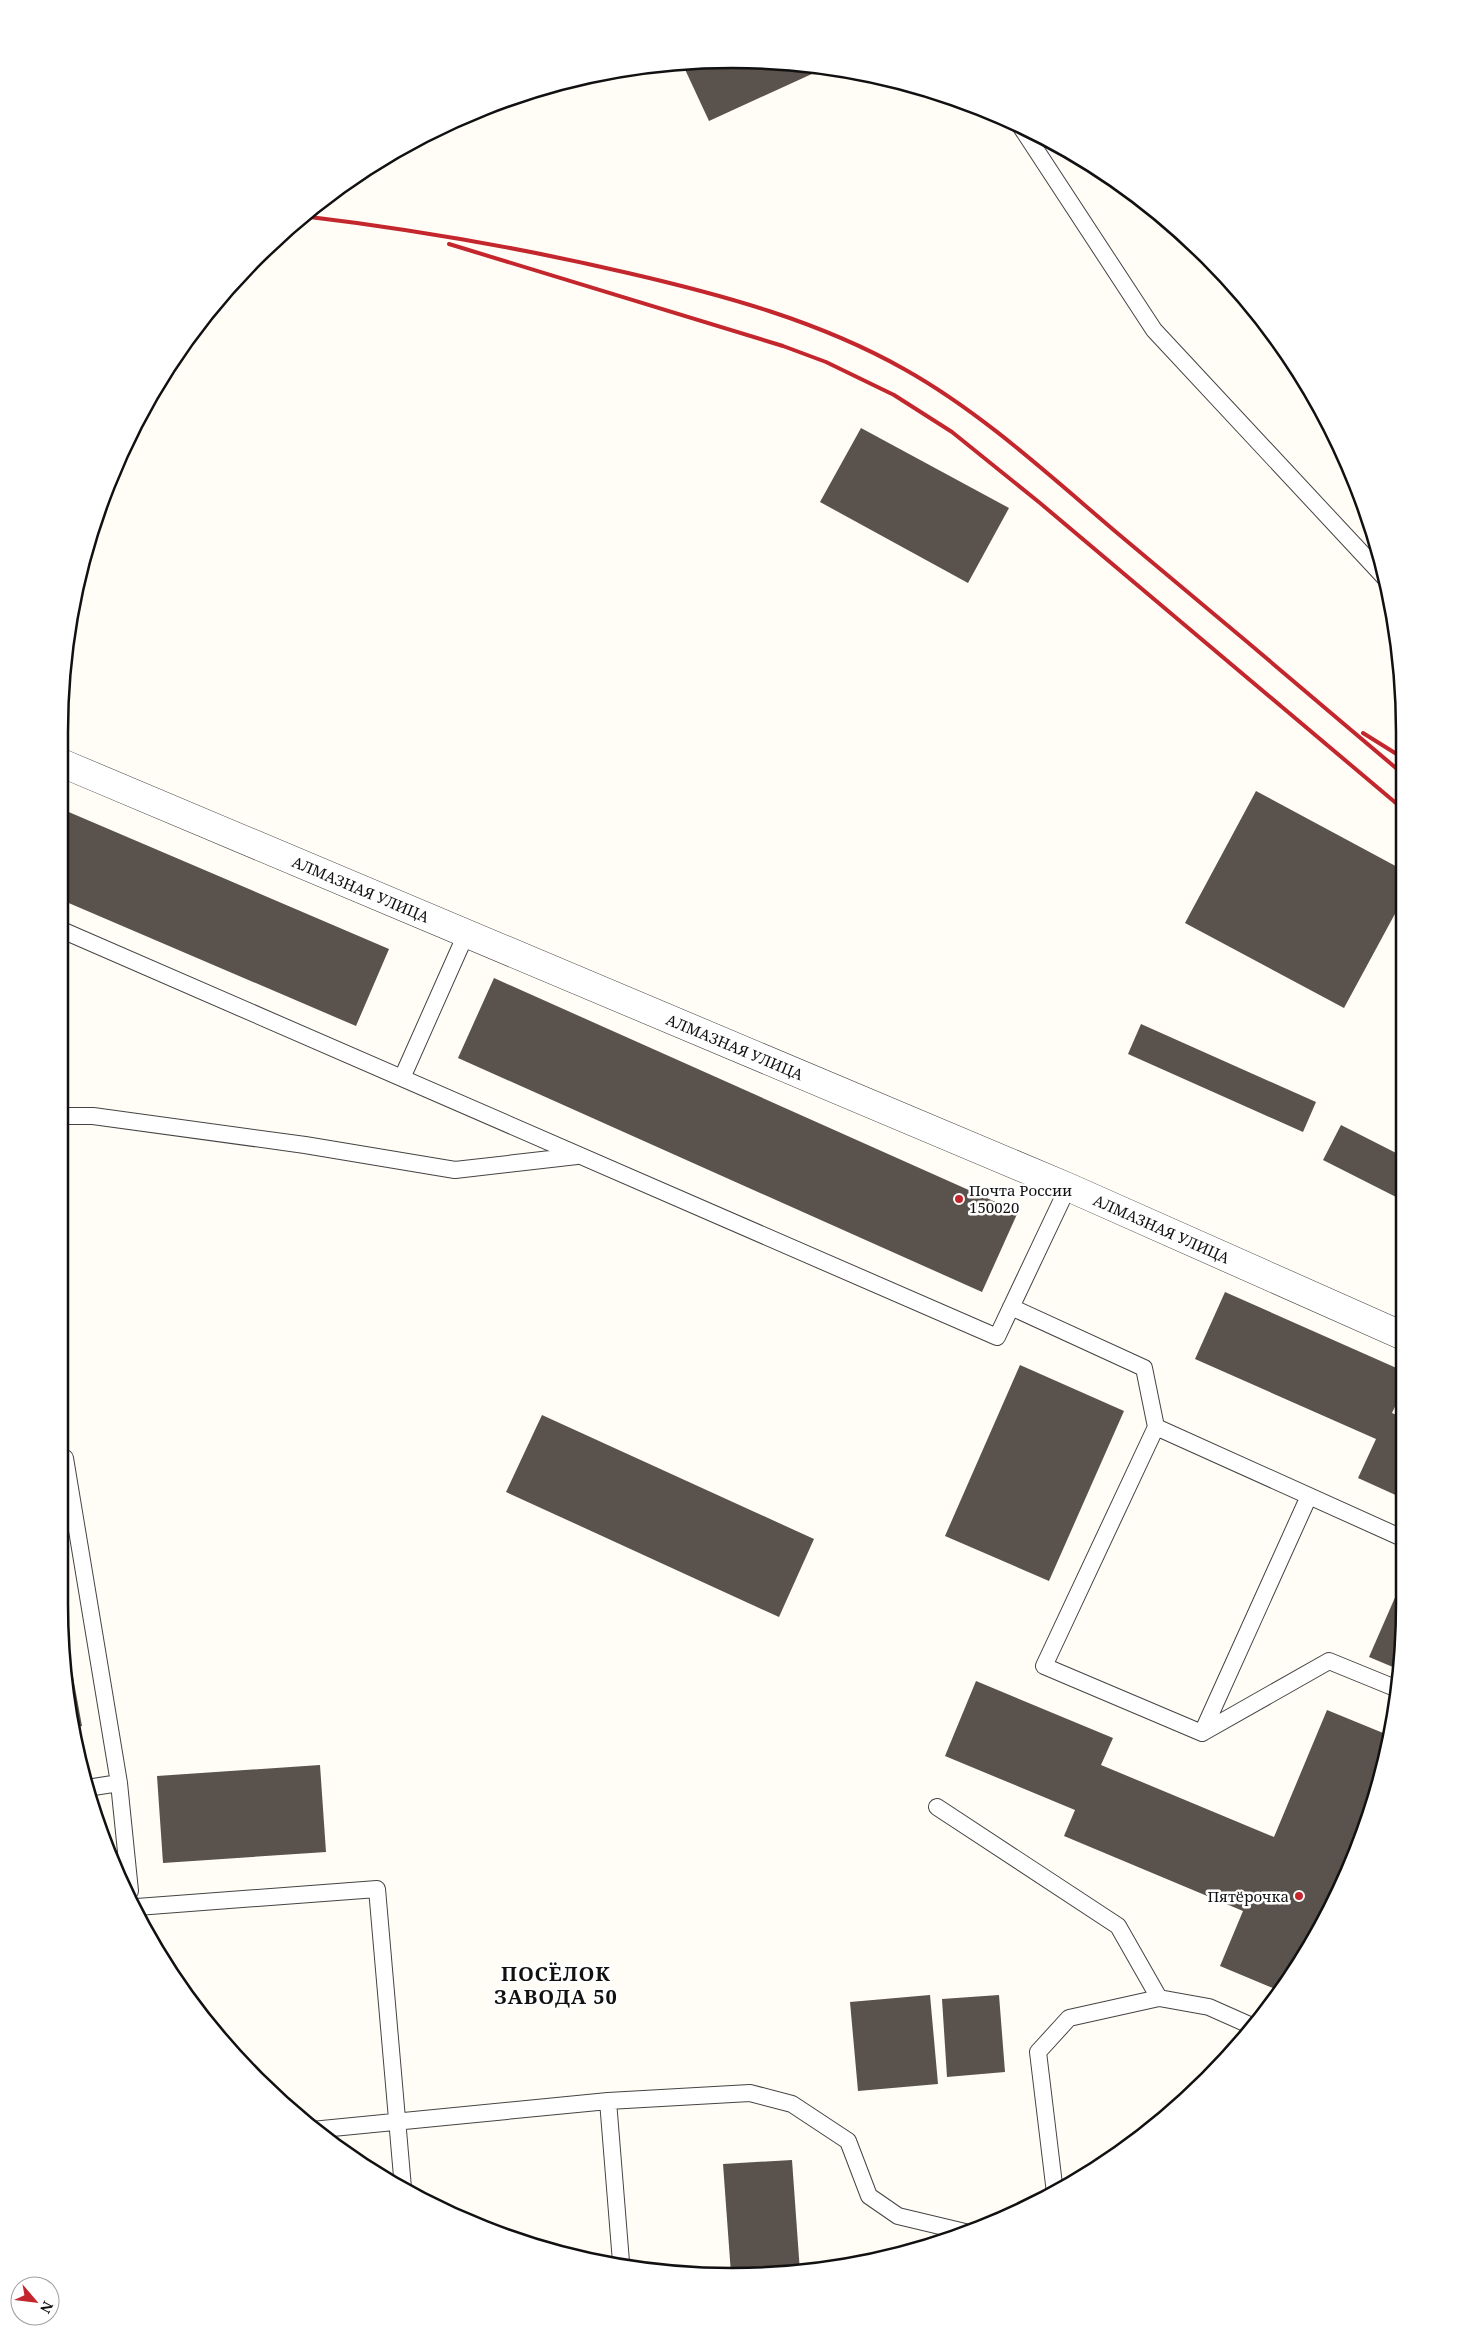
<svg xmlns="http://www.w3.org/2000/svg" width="1464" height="2336" font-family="'Noto Serif',serif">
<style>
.building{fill:#5a524d}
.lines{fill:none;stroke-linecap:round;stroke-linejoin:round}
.lane-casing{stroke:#444;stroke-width:18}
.street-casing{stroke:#444;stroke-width:29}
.lane{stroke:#fff;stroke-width:16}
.street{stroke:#fff;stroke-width:28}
.rail{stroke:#c4262e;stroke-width:4}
.poi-dot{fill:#c4262e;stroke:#fff;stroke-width:2}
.labels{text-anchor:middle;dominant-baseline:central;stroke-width:5;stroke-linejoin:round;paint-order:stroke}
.street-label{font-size:15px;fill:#111;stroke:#fff}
.poi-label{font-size:15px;fill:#111;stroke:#fff;text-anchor:start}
.district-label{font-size:20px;font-weight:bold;letter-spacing:1px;fill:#111;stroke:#fff}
.rim{fill:none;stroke:#111;stroke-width:2.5}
</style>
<rect width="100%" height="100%" fill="#fffdf5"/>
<!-- building -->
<path class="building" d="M 776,60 L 825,68 L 709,121 L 682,63 Z
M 861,428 L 1009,508 L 968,583 L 820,502 Z
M 1256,791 L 1403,870 L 1403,899 L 1344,1008 L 1185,923 Z
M 64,810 L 389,949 L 356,1026 L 64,901 Z
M 494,978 L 1018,1212 L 982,1292 L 458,1058 Z
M 1141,1024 L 1316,1102 L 1303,1132 L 1128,1054 Z
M 1341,1125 L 1402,1156 L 1402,1200 L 1323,1160 Z
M 1225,1292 L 1401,1370 L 1401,1394 L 1392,1413 L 1401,1417 L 1400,1497 L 1358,1478 L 1376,1439 L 1195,1359 Z
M 1020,1365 L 1124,1411 L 1049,1581 L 945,1536 Z
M 542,1415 L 814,1539 L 779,1617 L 506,1492 Z
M 1400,1586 L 1400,1670 L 1369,1657 Z
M 65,1633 L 82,1726 L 73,1728 L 65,1692 Z
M 976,1681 L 1113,1738 L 1101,1765 L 1274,1837 L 1327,1710 L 1388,1735 L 1372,1795 L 1319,1922 L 1280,1991 L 1220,1966 L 1243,1911 L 1064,1836 L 1075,1810 L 945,1756 Z
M 320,1765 L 326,1852 L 163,1863 L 157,1776 Z
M 930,1995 L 938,2084 L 858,2091 L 850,2002 Z
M 999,1995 L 1005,2072 L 947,2077 L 942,1999 Z
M 792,2160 L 800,2272 L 731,2274 L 723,2164 Z"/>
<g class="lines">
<!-- lane casing -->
<g class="lane-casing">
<path id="lane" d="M 1019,124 L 1154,330 L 1386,579
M 64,931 L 997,1337 L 1068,1187
M 402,1078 L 466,934
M 65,1116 L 93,1116 L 305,1145 L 455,1170 L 577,1156
M 1011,1307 L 1144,1368 L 1156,1427
M 65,1458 L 119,1783 L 87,1788
M 1309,1496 L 1202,1733 L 1044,1666 L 1156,1427 L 1400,1537
M 1202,1733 L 1329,1661 L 1400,1690
M 119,1783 L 130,1891
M 937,1807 L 1118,1926 L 1159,1998
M 137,1907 L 377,1889 L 403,2188
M 608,2101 L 621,2262
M 312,2130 L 608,2101 L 750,2093 L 792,2104 L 848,2141 L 869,2196 L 898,2216 L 965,2232
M 1055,2193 L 1038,2052 L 1069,2018 L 1159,1998 L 1209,2007 L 1254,2027"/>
</g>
<!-- street casing -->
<g class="street-casing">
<g id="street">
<path id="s1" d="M 64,764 L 1068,1187 L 1401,1335"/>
</g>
</g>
<!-- lane -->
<use href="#lane" class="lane"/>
<!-- street -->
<use href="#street" class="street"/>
<!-- rail -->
<path class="rail" d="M 302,216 C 411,229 521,248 628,273 C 723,295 819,321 904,369 C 981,412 1049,475 1116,532 C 1212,612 1308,693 1403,774
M 449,244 L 783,346 L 826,362 L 894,395 L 952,432 L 1040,503 L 1403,809
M 1363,733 L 1403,758"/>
</g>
<!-- markers -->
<g class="poi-dot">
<circle cx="959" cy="1199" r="5"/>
<circle cx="1299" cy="1896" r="5"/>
</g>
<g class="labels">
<!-- street labels -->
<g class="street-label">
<text stroke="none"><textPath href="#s1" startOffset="322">АЛМАЗНАЯ УЛИЦА</textPath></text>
<text stroke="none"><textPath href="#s1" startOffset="728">АЛМАЗНАЯ УЛИЦА</textPath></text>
<text stroke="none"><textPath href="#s1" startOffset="1192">АЛМАЗНАЯ УЛИЦА</textPath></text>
</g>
<!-- poi labels -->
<g class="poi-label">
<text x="969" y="1190">Почта России<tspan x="969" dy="17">150020</tspan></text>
<text x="1289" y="1896" text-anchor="end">Пятёрочка</text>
</g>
<!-- district labels -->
<g class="district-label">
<text x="556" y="1973">ПОСЁЛОК<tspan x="556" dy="23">ЗАВОДА 50</tspan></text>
</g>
</g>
<!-- crop -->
<path d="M0 0H1464V2336H0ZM732 68H732A664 664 0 0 1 1396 732V1604A664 664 0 0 1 732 2268H732A664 664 0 0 1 68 1604V732A664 664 0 0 1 732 68Z" fill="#fff" fill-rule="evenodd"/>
<path class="rim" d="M732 68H732A664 664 0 0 1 1396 732V1604A664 664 0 0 1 732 2268H732A664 664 0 0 1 68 1604V732A664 664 0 0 1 732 68Z"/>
<!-- north arrow -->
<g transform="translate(35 2301) rotate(118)"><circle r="24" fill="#ffffff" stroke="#a0a0a0"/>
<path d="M0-4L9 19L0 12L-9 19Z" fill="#c4262e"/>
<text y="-8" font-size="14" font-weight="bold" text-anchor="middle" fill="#111111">N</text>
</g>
</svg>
